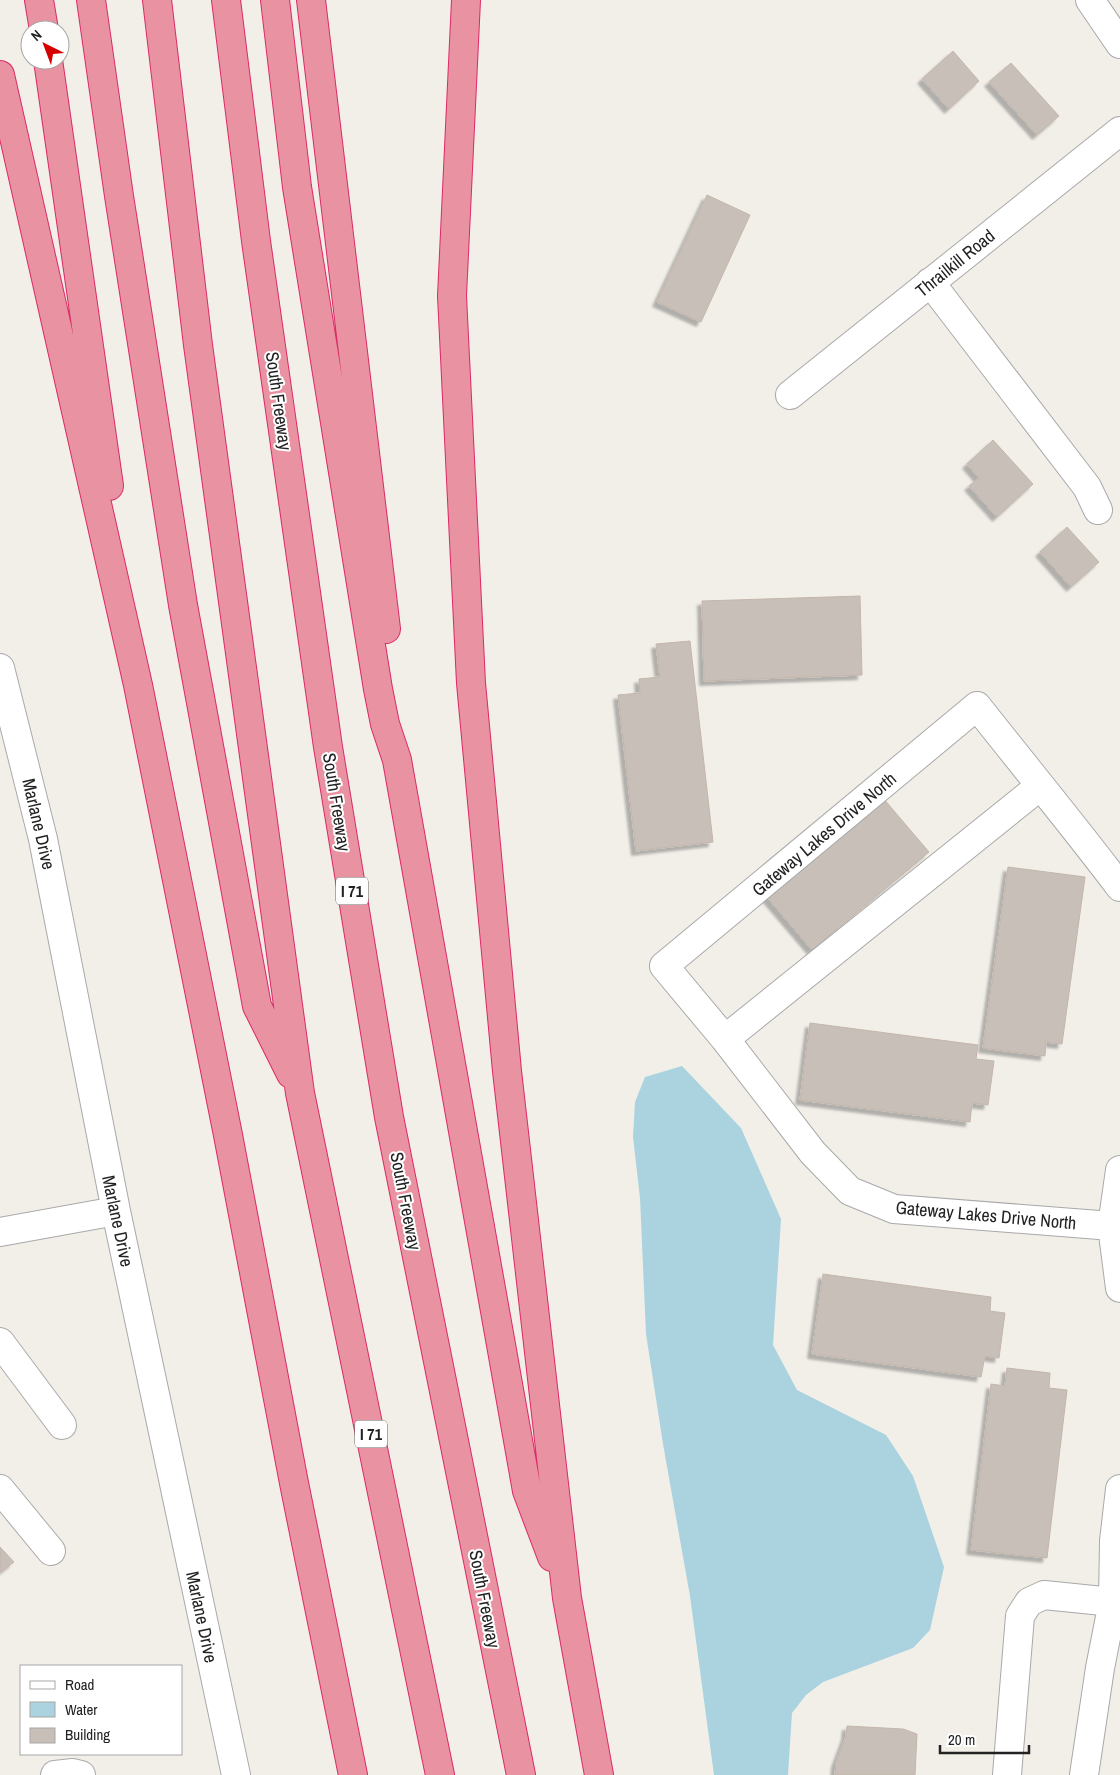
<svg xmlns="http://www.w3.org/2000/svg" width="1120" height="1775" font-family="'Archivo Narrow',sans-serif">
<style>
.water{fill:#aad3df}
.building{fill:#c7bfb8;stroke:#c4b6ab;filter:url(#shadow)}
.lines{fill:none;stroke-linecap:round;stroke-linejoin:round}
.minor-casing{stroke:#a9a9a9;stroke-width:30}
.highway-casing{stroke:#dc2a67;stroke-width:30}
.minor{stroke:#fff;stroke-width:28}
.highway{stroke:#e892a2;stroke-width:28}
.labels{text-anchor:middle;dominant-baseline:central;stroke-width:4;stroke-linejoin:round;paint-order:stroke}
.shield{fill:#fff;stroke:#646464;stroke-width:1}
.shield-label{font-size:16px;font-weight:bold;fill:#222}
.street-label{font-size:18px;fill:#222;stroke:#fff}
</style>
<defs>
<filter id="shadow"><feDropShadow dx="-4.5" dy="4.5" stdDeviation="1" flood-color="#0004"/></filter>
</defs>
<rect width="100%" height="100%" fill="#f2efe9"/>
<!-- water -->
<path class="water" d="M 682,1066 L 741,1128 L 781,1219 L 773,1345 L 797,1390 L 886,1435 L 913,1476 L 944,1567 L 930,1630 L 913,1648 L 823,1682 L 806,1695 L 792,1713 L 788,1775 L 714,1775 L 690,1596 L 663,1444 L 646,1334 L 640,1198 L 633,1137 L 635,1102 L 645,1077 Z"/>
<!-- building -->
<path class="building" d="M 953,51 L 979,81 L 949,109 L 922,79 Z
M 1011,63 L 1059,116 L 1037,135 L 989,82 Z
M 707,195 L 750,215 L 701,322 L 657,302 Z
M 993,440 L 1033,484 L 997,517 L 969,486 L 979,478 L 967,464 Z
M 1067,527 L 1099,562 L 1071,587 L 1040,552 Z
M 860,596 L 862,675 L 704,681 L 702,601 Z
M 690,641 L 713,842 L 636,851 L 618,695 L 640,693 L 639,679 L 660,677 L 656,644 Z
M 883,798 L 929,852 L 812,950 L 766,896 Z
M 1008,867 L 1085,877 L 1062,1044 L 1046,1042 L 1045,1056 L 983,1048 Z
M 810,1023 L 978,1045 L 976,1059 L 994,1061 L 988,1105 L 972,1103 L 970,1122 L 800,1100 Z
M 823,1274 L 991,1297 L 990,1311 L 1005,1313 L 999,1358 L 985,1356 L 981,1377 L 812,1354 Z
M 1007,1368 L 1050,1373 L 1049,1388 L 1067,1390 L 1047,1558 L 971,1550 L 991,1384 L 1005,1386 Z
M 0,1547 L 14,1562 L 0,1573 Z
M 847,1726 L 903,1729 L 917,1734 L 915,1775 L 835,1775 L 836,1763 L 846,1736 Z"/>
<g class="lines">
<!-- minor casing -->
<g class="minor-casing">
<path id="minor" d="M 1090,0 L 1120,44
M 930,282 L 1087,487 L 1098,510
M 790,395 L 1120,131
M 0,668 L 43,839 L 116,1211 L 236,1775
M 725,1039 L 1040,786
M 1120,1170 L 1112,1226 L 1120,1288
M 1112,1226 L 894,1209 L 850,1191 L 813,1153 L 725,1039 L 664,966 L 977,706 C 1025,767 1074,826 1120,887
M 0,1232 L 116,1211
M 0,1342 L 62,1425
M 0,1489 L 51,1551
M 55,1775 L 73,1773 L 81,1775
M 1007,1775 L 1020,1616 L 1029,1602 L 1044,1595 L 1113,1602
M 1084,1775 L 1100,1668 L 1113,1602 L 1114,1541 L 1120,1489"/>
</g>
<!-- highway casing -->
<g class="highway-casing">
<path id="highway" d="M 39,0 L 44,30
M 91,0 L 119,196 L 183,605 L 257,1006 L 291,1074
M 157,0 L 198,345 L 300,1093 L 440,1775
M 226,0 L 256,241 L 328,747 L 389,1117 L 521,1775
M 275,0 L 297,187 L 378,689 L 385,724 L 397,760 L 527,1491 L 552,1557
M 311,0 L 386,629
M 466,0 L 452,296 L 471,683 L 507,1071 L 567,1598 L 599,1775
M 48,60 L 109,486
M 0,75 L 138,685 L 228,1135 L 294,1483 L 353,1775"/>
</g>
<!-- minor -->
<use href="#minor" class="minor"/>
<!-- highway -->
<use href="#highway" class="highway"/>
</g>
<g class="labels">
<!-- shield labels -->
<g class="shield">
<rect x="336" y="877.5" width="32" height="27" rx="4"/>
<rect x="355" y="1420.5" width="32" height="27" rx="4"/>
</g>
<g class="shield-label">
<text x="352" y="891">I 71</text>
<text x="371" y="1434">I 71</text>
</g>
<!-- street labels -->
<g class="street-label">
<text transform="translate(955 263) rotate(-39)">Thrailkill Road</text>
<text transform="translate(279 401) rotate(82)">South Freeway</text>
<text transform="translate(337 802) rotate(81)">South Freeway</text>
<text transform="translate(39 824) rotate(77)">Marlane Drive</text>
<text transform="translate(824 834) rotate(-40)">Gateway Lakes Drive North</text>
<text transform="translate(406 1201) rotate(79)">South Freeway</text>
<text transform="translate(986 1215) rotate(5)">Gateway Lakes Drive North</text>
<text transform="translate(118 1221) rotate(78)">Marlane Drive</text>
<text transform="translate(485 1599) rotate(79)">South Freeway</text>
<text transform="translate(202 1617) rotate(78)">Marlane Drive</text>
</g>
</g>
<!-- legend -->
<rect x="20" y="1665" width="162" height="90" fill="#ffffff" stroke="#a7a7a7"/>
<rect x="30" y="1681" width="25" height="8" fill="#ffffff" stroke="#a7a7a7"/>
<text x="65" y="1690" font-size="15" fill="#222222">Road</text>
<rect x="30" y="1702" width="25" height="15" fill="#aad3df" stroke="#a7a7a7"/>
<text x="65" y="1715" font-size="15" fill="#222222">Water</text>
<rect x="30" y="1728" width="25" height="15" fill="#c7bfb8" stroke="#a7a7a7"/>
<text x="65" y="1740" font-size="15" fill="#222222">Building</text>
<!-- north arrow -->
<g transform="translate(45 45) rotate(318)"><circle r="24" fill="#ffffff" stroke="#a7a7a7"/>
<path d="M0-4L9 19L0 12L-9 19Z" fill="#d40000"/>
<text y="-8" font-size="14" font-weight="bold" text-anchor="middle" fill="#222222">N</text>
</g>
<!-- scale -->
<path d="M940 1745v8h89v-8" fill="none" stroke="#222222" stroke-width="2.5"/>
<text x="948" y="1745" font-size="15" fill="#222222" stroke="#ffffff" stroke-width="4" paint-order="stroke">20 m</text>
</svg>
